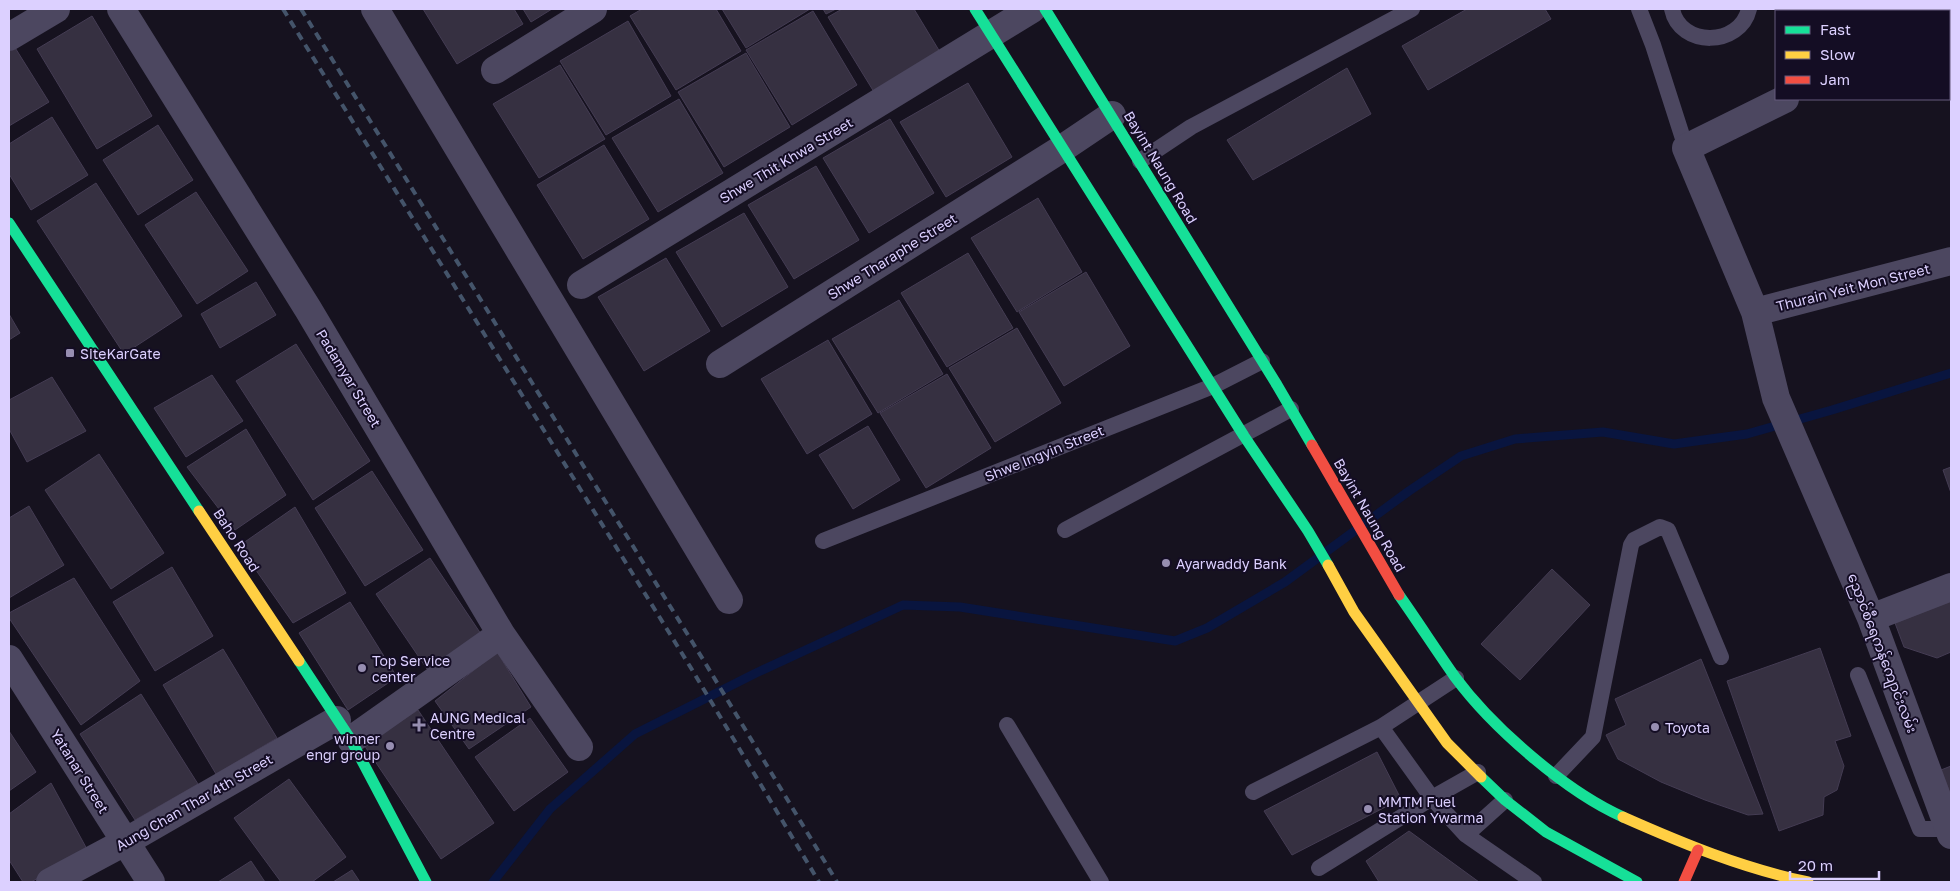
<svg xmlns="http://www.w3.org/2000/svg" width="1960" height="891" font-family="'Golos Text','Noto Sans Myanmar',sans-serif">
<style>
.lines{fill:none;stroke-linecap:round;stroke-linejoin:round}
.stream{stroke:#09153f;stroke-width:9}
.building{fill:#363041;stroke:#443c53}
.lane{stroke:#4c4760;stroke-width:16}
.street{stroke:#4c4760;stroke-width:28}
.fast{stroke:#16e098;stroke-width:11}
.slow{stroke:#ffcf43;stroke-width:11}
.jam{stroke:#f24e42;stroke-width:11}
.rail{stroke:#44546a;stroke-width:4;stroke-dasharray:8 6;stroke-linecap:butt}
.poi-dot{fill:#978eb1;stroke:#140d24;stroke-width:2}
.labels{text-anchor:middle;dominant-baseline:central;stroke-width:4;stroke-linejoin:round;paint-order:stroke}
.street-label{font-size:14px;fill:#dcd0ff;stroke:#140d24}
.poi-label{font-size:14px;fill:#dcd0ff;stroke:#140d24;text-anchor:start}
</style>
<rect width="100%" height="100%" fill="#16121f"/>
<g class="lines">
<!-- stream -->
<path class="stream" d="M 493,882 L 550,809 L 635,734 L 756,673 L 903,605 L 960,607 L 1175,641 L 1207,628 L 1285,582 L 1409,491 L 1461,456 L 1515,439 L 1603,432 L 1674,444 L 1747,434 L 1832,410 L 1951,373"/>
</g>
<!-- building -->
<path class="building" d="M 423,9 L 514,9 L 523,24 L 457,64 Z
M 523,9 L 552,9 L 531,22 Z
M 642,9 L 716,9 L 741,51 L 676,90 L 630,16 Z
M 722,9 L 810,9 L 746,48 Z
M 823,9 L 836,9 L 826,14 Z
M 842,9 L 914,9 L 940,52 L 874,92 L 828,17 Z
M 1467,9 L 1545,9 L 1551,19 L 1428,90 L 1402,46 Z
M 813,11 L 857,85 L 792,125 L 746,50 Z
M 92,16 L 152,116 L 97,149 L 37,49 Z
M 628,21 L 671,96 L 606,135 L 560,61 Z
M 14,46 L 49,102 L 9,126 L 9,49 Z
M 746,53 L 790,127 L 724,167 L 678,92 Z
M 560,65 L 605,139 L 539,178 L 493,104 Z
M 1347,68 L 1371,114 L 1253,180 L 1227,140 Z
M 968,83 L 1012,157 L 946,197 L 900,122 Z
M 679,99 L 723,173 L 658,212 L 612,138 Z
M 52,117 L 88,175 L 31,210 L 9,174 L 9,144 Z
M 890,119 L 934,193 L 869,233 L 823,158 Z
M 158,125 L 193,180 L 138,215 L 103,160 Z
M 604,145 L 649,219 L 583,259 L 537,185 Z
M 816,166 L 859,240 L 794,279 L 748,205 Z
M 96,183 L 182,316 L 124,354 L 37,221 Z
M 196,192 L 248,271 L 197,304 L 145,225 Z
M 1038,198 L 1082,272 L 1017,312 L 971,238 Z
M 744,213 L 788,287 L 722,327 L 676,252 Z
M 968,253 L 1013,328 L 947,367 L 901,293 Z
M 666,258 L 710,331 L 644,371 L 598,297 Z
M 1086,272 L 1130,346 L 1064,386 L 1019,312 Z
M 256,282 L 276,315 L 220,348 L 201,314 Z
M 899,300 L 943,374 L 878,413 L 832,339 Z
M 9,314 L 20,333 L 9,340 Z
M 1017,328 L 1061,403 L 995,442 L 949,368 Z
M 828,340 L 872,414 L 807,454 L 761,379 Z
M 296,344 L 370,461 L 313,500 L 236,381 Z
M 947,374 L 991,448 L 926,488 L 880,413 Z
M 212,375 L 243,421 L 186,457 L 154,408 Z
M 52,377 L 86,431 L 27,462 L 9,429 L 9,400 Z
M 868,426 L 900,480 L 853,509 L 819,455 Z
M 246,429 L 286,495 L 235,530 L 187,467 Z
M 99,454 L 164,553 L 111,589 L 45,490 Z
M 1951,467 L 1951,493 L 1943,470 Z
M 372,471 L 423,550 L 365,586 L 315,508 Z
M 29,506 L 64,565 L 9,598 L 9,518 Z
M 295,507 L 346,593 L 293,623 L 239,546 Z
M 430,558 L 481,634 L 427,669 L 376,594 Z
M 172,567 L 213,636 L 155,671 L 113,602 Z
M 1552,569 L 1590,605 L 1520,680 L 1481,644 Z
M 74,578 L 140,681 L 81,725 L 9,618 L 9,613 Z
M 1951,601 L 1951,652 L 1937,658 L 1904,647 L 1895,623 Z
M 350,602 L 397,677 L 348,710 L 299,633 Z
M 1820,648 L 1851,736 L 1835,741 L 1844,766 L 1837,790 L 1824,797 L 1823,815 L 1779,831 L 1727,681 Z
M 223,649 L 277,738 L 216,774 L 163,685 Z
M 497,652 L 531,707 L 469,749 L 435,701 Z
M 1701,659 L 1763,814 L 1748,815 L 1705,800 L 1661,782 L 1618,759 L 1606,735 L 1626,725 L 1615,699 Z
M 141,694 L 198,784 L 135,820 L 80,734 Z
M 418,710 L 494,823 L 441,859 L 364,745 Z
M 530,718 L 568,772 L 514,811 L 475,757 Z
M 9,731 L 36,772 L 9,791 Z
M 1377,752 L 1401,799 L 1292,855 L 1264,811 Z
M 1951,766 L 1951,796 L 1941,770 Z
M 289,779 L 346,857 L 312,882 L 281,882 L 234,818 Z
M 51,783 L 88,851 L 31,882 L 23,882 L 9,860 L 9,814 Z
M 1409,831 L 1479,882 L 1379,882 L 1366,861 Z
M 251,861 L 265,882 L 218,882 Z
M 352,870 L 360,882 L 333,882 Z"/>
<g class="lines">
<!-- lane -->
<path class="lane" d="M 1639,9 L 1653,45 L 1686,148
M 1672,9 C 1680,48 1740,47 1749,9
M 1862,9 L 1864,11
M 1140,161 L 1191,127 L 1412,9
M 1065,530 L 1291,409
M 823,541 L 1213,386 L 1262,361
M 1858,675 L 1920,829 L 1949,829
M 1007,725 L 1101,882
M 1381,727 L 1432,798 L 1466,835 L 1534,882
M 1556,776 L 1593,737 L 1631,545 L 1634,540 L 1660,527 L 1668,530 L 1721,657
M 1253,792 L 1381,727 L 1456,678
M 1466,835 L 1505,800
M 1319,868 L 1432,798 L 1478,772"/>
<!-- street -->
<path class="street" d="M 121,9 L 308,309 L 501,634 L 579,747
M 375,9 L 729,600
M 1949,18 L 1951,17
M 9,37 L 56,9
M 495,70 L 593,9
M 1785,99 L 1686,148 L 1755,312 L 1776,398 L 1871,618 L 1951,835
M 581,285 L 1032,9
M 1755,312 L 1951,261
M 720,364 L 1063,148 L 1112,115
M 1871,618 L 1951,587
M 9,659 L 151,882
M 351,740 L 501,634
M 50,882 L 125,842 L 337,720"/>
<!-- fast -->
<path class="fast" d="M 975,9 L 1244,436 L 1308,531 L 1328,565
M 1045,9 L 1277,385 L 1312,445
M 9,223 L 199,511
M 1399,595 C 1418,622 1436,650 1455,677 C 1492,727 1565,791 1623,817
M 299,661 L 351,740 L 426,882
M 1481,777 L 1505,800 L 1546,832 L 1637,882"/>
<!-- slow -->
<path class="slow" d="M 199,511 L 299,661
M 1328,565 L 1354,612 L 1447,743 L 1481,777
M 1623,817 C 1684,844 1742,868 1808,882"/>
<!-- jam -->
<path class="jam" d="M 1312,445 L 1399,595
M 1684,882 L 1698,850"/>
<!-- rail -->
<path class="rail" d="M 283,9 L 691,668 L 819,882
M 301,9 L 704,661 L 837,882"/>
</g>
<!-- markers -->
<g class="poi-dot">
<rect x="65" y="348" width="10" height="10" rx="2.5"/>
<circle cx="1166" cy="563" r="5"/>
<circle cx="362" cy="668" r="5"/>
<path d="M416.5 717.5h5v5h5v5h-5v5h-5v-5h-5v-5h5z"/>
<circle cx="1655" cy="727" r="5"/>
<circle cx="390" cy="746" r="5"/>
<circle cx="1368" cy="809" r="5"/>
</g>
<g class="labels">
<!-- street labels -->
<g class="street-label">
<text transform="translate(786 160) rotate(-31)">Shwe Thit Khwa Street</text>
<text transform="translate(1161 167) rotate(59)">Bayint Naung Road</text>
<text transform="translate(892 256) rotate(-32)">Shwe Tharaphe Street</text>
<text transform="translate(1853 287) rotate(-14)">Thurain Yeit Mon Street</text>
<text transform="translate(349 378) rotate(59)">Padamyar Street</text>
<text transform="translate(1044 453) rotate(-22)">Shwe Ingyin Street</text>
<text transform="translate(1370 515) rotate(60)">Bayint Naung Road</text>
<text transform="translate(237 540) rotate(57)">Baho Road</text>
<text transform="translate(1883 653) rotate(69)">ညောင်စီရေကန်ကျောင်းလမ်း</text>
<text transform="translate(80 771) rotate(58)">Yatanar Street</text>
<text transform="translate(194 802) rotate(-30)">Aung Chan Thar 4th Street</text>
</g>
<!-- poi labels -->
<g class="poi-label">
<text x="80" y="353">SiteKarGate</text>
<text x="1176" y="563">Ayarwaddy Bank</text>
<text x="372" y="660">Top Service<tspan x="372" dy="16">center</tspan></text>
<text x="430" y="717">AUNG Medical<tspan x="430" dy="16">Centre</tspan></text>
<text x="1665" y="727">Toyota</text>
<text x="380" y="738" text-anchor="end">winner<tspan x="380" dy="16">engr group</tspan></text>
<text x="1378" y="801">MMTM Fuel<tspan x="1378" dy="16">Station Ywarma</tspan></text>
</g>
</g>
<!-- border -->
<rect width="1960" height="891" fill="none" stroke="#dcd0ff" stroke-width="20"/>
<!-- legend -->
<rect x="1775" y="10" width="175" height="90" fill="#140d24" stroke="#645b7c"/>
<rect x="1785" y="26" width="25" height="8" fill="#16e098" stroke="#645b7c"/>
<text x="1820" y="35" font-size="15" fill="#dcd0ff">Fast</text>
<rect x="1785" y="51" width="25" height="8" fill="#ffcf43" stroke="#645b7c"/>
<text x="1820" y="60" font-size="15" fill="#dcd0ff">Slow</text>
<rect x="1785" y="76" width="25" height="8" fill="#f24e42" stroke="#645b7c"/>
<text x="1820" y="85" font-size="15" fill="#dcd0ff">Jam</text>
<!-- scale -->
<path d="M1790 871v8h89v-8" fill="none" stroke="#dcd0ff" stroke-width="2.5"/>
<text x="1798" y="871" font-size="15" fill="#dcd0ff" stroke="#140d24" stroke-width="4" paint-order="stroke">20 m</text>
</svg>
